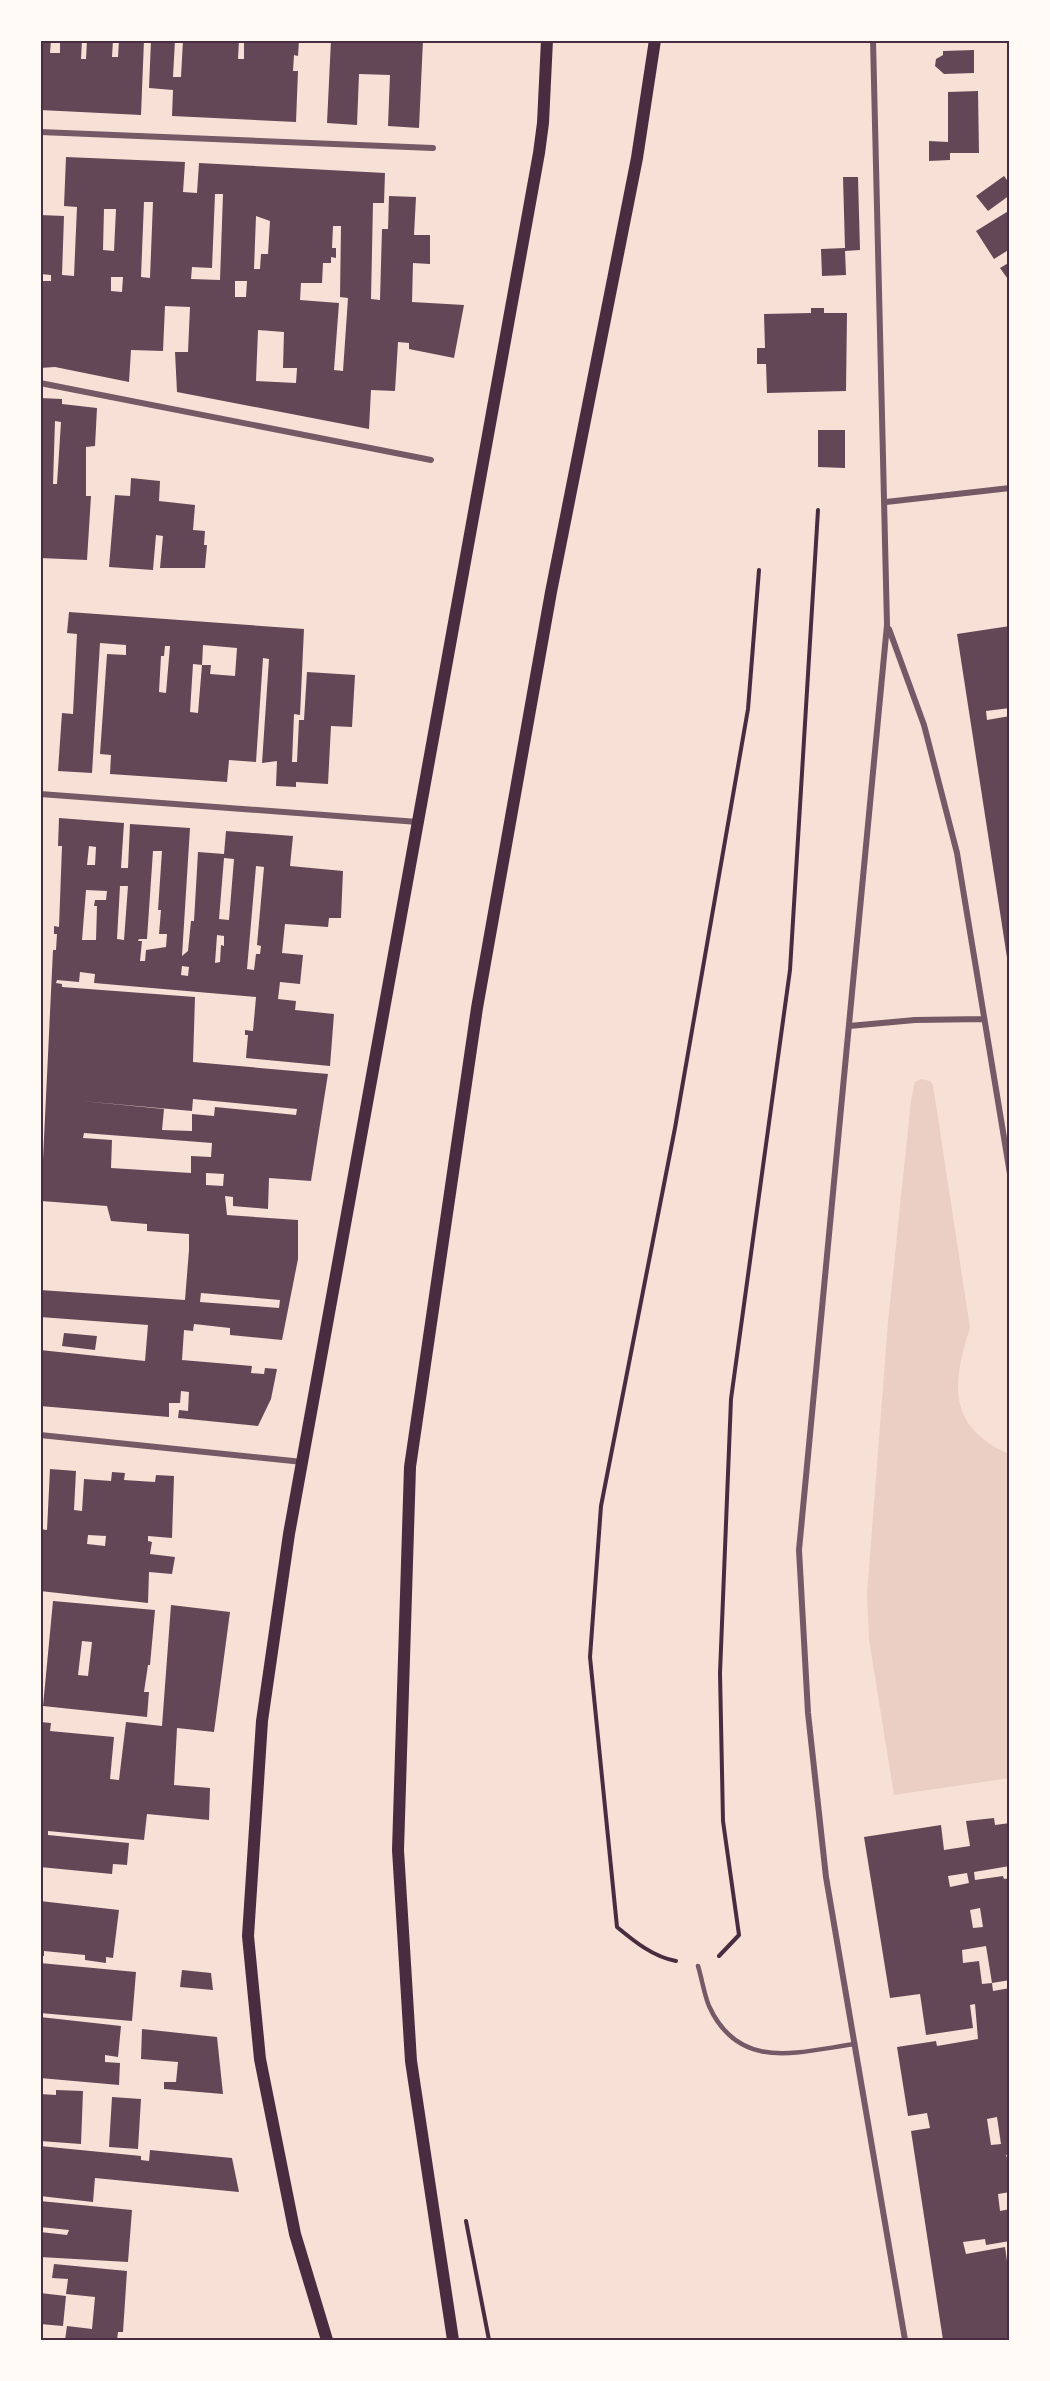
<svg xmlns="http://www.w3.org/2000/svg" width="1050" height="2381" font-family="Helvetica,sans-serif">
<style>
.green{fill:#ebcfc5}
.building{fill:#644757;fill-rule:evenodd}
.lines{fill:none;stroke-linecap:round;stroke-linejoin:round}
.path{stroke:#4a2c40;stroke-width:4}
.service{stroke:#755966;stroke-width:4.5}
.minor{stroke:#755966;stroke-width:6}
.secondary{stroke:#4a2c40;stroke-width:12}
.neatline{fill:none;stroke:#4a2c40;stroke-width:2}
</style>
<rect width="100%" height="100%" fill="#f7e1d7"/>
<!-- green -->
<path class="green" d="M 921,1079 L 930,1081 L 933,1085 L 970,1328 C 952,1383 947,1427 1009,1454 L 1010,1778 L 894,1795 L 869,1640 L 867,1594 L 888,1322 L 911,1100 L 915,1082 Z"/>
<!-- building -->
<path class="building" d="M 40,40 L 51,40 L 50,53 L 60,53 L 60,40 L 82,40 L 81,59 L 86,59 L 87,40 L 113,40 L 112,57 L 118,57 L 119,40 L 144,40 L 141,115 L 40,110 Z
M 151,40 L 175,40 L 173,77 L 181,77 L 183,40 L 239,40 L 238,59 L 244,59 L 244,40 L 299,40 L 298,56 L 294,55 L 293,71 L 298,71 L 296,122 L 172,116 L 173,90 L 149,88 Z
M 331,40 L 423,40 L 419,128 L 388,126 L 390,75 L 359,74 L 357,125 L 327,123 Z
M 974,50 L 974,73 L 944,74 L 935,66 L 936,59 L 943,55 L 943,51 Z
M 978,91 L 979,153 L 950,153 L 950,160 L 929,161 L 929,141 L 948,142 L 948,92 Z
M 66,157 L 185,162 L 183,192 L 197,193 L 199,163 L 385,173 L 384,203 L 373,203 L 371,299 L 380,300 L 382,229 L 388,229 L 389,196 L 416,197 L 414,235 L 430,235 L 430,264 L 413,263 L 412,302 L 464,305 L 454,358 L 409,349 L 409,343 L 398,342 L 395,391 L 371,390 L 369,429 L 177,392 L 175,352 L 188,352 L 190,307 L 165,306 L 163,351 L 131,350 L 129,382 L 55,367 L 40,368 L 40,281 L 51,281 L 51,275 L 40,274 L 40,215 L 64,216 L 62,275 L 74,276 L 77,207 L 64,206 ZM 215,194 L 223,194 L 220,280 L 191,279 L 192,267 L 212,268 ZM 144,202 L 153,202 L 150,278 L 141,277 ZM 104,209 L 116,209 L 114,251 L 103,250 ZM 256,216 L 270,221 L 268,254 L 261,254 L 260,269 L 254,269 ZM 333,226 L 341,226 L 340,297 L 348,298 L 343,371 L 334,370 L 339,303 L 300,300 L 301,283 L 322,283 L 323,263 L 331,263 L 331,257 L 336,258 L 336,248 L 332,248 ZM 111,277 L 123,277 L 122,292 L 111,291 ZM 235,281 L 247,281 L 246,297 L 235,297 ZM 258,330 L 284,332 L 283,368 L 297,368 L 296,383 L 256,381 Z
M 1004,176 L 1010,184 L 1010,195 L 988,211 L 976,196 Z
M 843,177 L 858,177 L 860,250 L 845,251 L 846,275 L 822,276 L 821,249 L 845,248 Z
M 1010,210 L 1010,249 L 994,259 L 976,231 Z
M 1010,262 L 1010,282 L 1000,268 Z
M 811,308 L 824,308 L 824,313 L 847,313 L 846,391 L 767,393 L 766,364 L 757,364 L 757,348 L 765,348 L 764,314 L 811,313 Z
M 40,398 L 62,399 L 62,404 L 97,408 L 95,446 L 86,447 L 86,496 L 91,496 L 87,560 L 40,558 ZM 55,421 L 61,422 L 57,484 L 53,484 Z
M 818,430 L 845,430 L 845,468 L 818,467 Z
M 131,478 L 160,481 L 159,501 L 195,505 L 193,530 L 205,531 L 204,545 L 207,545 L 205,568 L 160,568 L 163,536 L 156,535 L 153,570 L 109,567 L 115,495 L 130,496 Z
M 69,612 L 304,629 L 300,715 L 294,714 L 292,762 L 297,762 L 299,720 L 304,720 L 307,672 L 355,675 L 352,727 L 331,726 L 328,784 L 296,782 L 296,787 L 276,786 L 277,761 L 262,763 L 269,659 L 263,658 L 256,762 L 229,760 L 227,782 L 110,774 L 111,755 L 100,754 L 107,654 L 126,655 L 126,645 L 100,643 L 92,773 L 58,771 L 62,713 L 73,714 L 77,634 L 67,633 ZM 203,645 L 237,648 L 235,676 L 210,674 L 211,665 L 202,665 L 198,713 L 190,712 L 193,664 L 202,665 ZM 165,646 L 170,646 L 166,693 L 159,692 L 161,656 L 164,656 Z
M 1010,626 L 1010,708 L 986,711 L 987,720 L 1010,716 L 1008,964 L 957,634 Z
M 59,818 L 124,823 L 121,868 L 128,868 L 130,824 L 190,828 L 182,956 L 188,951 L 191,921 L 194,921 L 198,852 L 224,854 L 226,831 L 293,836 L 290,866 L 343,871 L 341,918 L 329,918 L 328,927 L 285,924 L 282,953 L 303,955 L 300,984 L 280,982 L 278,999 L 296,1001 L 295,1010 L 334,1014 L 330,1066 L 246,1058 L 248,1035 L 245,1035 L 245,1030 L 253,1031 L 256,997 L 94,983 L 95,974 L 80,972 L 79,982 L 57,980 L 56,983 L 62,984 L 62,987 L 195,997 L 193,1062 L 328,1074 L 311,1181 L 269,1178 L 268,1209 L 233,1206 L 233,1197 L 225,1196 L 227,1215 L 298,1220 L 298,1259 L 282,1340 L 230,1335 L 230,1328 L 194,1324 L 193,1331 L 184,1330 L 182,1360 L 252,1366 L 251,1373 L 264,1374 L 265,1368 L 277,1369 L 271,1399 L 258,1426 L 178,1418 L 179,1410 L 188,1411 L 189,1392 L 181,1391 L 180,1403 L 169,1403 L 169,1417 L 40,1406 L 40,1350 L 145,1361 L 148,1325 L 40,1317 L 40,1290 L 185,1300 L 189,1250 L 189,1234 L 147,1231 L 147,1224 L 111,1221 L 107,1206 L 41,1201 L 53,950 L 56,950 L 57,934 L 54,934 L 54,926 L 59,927 L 62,846 L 58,846 ZM 89,846 L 96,847 L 95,865 L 87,865 ZM 153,851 L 162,851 L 158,910 L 161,910 L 159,934 L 167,934 L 166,947 L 146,950 L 145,961 L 140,961 L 142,941 L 138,941 L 139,939 L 147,939 ZM 224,858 L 234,859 L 229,920 L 219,919 ZM 256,866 L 264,867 L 257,945 L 261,946 L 260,954 L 256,954 L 254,970 L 247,969 ZM 120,886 L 128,886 L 124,940 L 117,939 ZM 86,890 L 107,891 L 106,900 L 95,900 L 94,906 L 97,906 L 96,940 L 82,940 ZM 217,935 L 224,936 L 224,946 L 221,945 L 220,962 L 215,963 ZM 182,966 L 189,967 L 188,976 L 181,975 ZM 193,1099 L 297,1109 L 296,1115 L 215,1107 L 214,1116 L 192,1114 L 192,1131 L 162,1130 L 164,1109 L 81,1101 L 192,1111 ZM 84,1133 L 212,1143 L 211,1157 L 191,1156 L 191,1173 L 111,1168 L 112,1140 L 83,1138 ZM 206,1173 L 224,1174 L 223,1186 L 206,1185 ZM 201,1293 L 280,1300 L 279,1308 L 200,1302 Z
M 64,1333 L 97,1336 L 95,1350 L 62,1346 Z
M 50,1469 L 76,1471 L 74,1510 L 82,1511 L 84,1479 L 111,1481 L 112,1472 L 125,1473 L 124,1480 L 155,1482 L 156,1475 L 174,1476 L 172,1538 L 148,1536 L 148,1541 L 152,1542 L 150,1554 L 175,1557 L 172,1574 L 149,1572 L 148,1603 L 40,1591 L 40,1529 L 47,1530 ZM 88,1535 L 106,1536 L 105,1546 L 87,1544 Z
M 53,1601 L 155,1610 L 150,1665 L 148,1665 L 144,1692 L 149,1692 L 147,1717 L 43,1706 ZM 82,1641 L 92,1642 L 88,1676 L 78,1675 Z
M 171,1605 L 230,1612 L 214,1732 L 177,1728 L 174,1785 L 210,1788 L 209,1820 L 147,1814 L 144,1840 L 48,1831 L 48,1835 L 129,1843 L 127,1865 L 113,1864 L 112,1874 L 40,1867 L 40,1722 L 51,1723 L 50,1731 L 114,1737 L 110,1779 L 119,1780 L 126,1722 L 162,1726 Z
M 994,1818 L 995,1825 L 1010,1823 L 1010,1866 L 974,1872 L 975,1880 L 1003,1876 L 1004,1879 L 1010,1878 L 1010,1980 L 992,1983 L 986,1946 L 962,1950 L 963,1963 L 979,1961 L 982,1984 L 992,1983 L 993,1991 L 1010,1988 L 1010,2077 L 1007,2077 L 1010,2092 L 1010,2154 L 1006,2155 L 1010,2167 L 1010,2192 L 998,2194 L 1000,2211 L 1010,2209 L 1010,2241 L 986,2245 L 985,2239 L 963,2242 L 966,2254 L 1005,2247 L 1007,2261 L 1010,2261 L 1010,2340 L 943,2340 L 911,2131 L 930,2128 L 927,2113 L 908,2116 L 897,2047 L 936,2041 L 937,2046 L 978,2039 L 975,2004 L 970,2005 L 973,2028 L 926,2035 L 920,1994 L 890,1998 L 864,1837 L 941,1825 L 944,1850 L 970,1846 L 966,1821 ZM 967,1873 L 969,1883 L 950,1887 L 948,1876 ZM 980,1908 L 983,1927 L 973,1928 L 970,1910 ZM 997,2117 L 1001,2144 L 991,2145 L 987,2119 Z
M 40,1901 L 119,1910 L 113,1958 L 106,1957 L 106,1963 L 85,1960 L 85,1955 L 44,1951 L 44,1956 L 40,1956 Z
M 40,1963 L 136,1972 L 132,2021 L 40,2013 Z
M 182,1970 L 211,1973 L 213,1990 L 180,1987 Z
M 40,2017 L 121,2026 L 118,2057 L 105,2055 L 105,2062 L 120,2063 L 119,2085 L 40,2078 Z
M 142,2029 L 217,2037 L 223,2094 L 164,2089 L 164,2082 L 176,2082 L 178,2062 L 141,2059 Z
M 56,2090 L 83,2091 L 81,2144 L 40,2141 L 40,2094 L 56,2095 Z
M 112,2097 L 141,2099 L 138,2149 L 109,2147 Z
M 40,2146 L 141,2156 L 141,2160 L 149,2161 L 150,2150 L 232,2158 L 239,2192 L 95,2178 L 93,2202 L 40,2196 Z
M 40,2201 L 132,2210 L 128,2262 L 40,2257 L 40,2232 L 67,2235 L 69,2230 L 40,2227 Z
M 54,2264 L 127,2271 L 123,2332 L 118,2332 L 117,2340 L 65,2340 L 67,2326 L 92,2329 L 95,2297 L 66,2294 L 68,2279 L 52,2278 Z
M 40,2293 L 66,2296 L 63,2326 L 40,2324 Z"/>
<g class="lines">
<!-- path -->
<path class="path" d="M 719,1956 L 739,1935 L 723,1821 L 720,1673 L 731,1399 L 790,970 L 818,510
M 676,1961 C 653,1957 634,1941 617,1927 L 590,1657 L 601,1506 L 675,1128 L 748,709 L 759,570
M 466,2221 L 489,2340"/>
<!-- service -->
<path class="service" d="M 698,1966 C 702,1979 704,1994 709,2006 C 739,2072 798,2052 855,2044"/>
<!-- minor -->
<path class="minor" d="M 873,40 L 887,625 L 799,1550 L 808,1713 L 826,1877 L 905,2340
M 40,132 L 433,148
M 40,383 L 431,460
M 886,502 L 1010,488
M 889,629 L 924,725 L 957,853 L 1010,1174
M 40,794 L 418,822
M 849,1026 L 915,1020 L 984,1019
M 40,1435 L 303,1462"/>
<!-- secondary -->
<path class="secondary" d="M 327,2340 L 295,2234 L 260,2059 L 248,1936 L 262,1721 L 289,1534 L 539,153 L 543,123 L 547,40
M 453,2340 L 411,2061 L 398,1850 L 410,1467 L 477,1008 L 551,592 L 637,158 L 655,40"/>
</g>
<!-- border -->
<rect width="1050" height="2381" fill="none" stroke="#fffaf5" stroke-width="84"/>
<rect x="42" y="42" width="966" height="2297" class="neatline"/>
</svg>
